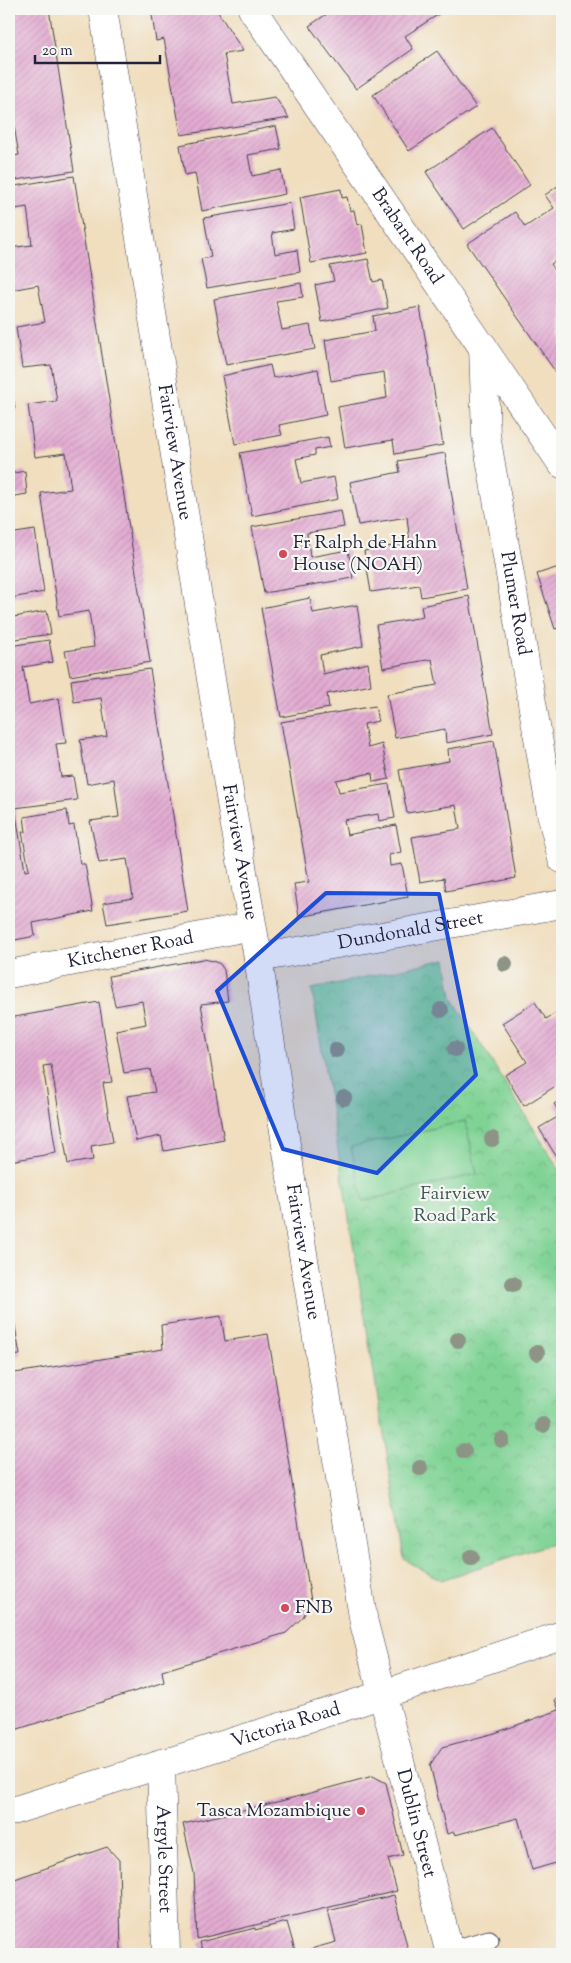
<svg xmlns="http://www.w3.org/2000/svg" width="571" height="1963" font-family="'Sorts Mill Goudy',serif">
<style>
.park{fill:url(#park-crowns);stroke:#517a68}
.pitch{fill:#80d395;stroke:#517a68}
.building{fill:url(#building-hatch)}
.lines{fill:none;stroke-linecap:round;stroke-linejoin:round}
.service-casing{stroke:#413e4f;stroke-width:21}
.minor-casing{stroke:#413e4f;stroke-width:29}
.secondary-casing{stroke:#413e4f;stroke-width:29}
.service{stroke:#fff;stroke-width:19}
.minor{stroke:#fff;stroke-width:28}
.secondary{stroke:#fff;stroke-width:28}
.tree{fill:#8e9485}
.marked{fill:#1d4ed8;fill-opacity:0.2;stroke:#1d4ed8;stroke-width:4;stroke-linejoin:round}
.poi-dot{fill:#d1495b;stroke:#f6f6f2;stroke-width:2}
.labels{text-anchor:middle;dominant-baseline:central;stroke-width:4.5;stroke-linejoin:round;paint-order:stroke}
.street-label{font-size:19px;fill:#22223b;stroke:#f6f6f2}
.poi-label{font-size:19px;fill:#22223b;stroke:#f6f6f2;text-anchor:start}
.park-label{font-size:19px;fill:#3e5756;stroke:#f6f6f2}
</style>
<defs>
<pattern id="park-crowns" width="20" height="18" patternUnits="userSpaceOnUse" patternTransform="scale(1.25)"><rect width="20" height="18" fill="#80d395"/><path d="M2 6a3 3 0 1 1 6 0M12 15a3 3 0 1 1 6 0" fill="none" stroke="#6eb581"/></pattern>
<pattern id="building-hatch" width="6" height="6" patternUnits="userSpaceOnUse" patternTransform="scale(1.25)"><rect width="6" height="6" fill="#e3acd2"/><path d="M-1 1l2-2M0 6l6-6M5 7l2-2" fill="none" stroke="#c294b5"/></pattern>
</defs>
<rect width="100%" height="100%" fill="#f6f6f2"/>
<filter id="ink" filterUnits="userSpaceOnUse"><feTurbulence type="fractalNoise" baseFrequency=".02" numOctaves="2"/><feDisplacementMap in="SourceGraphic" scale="10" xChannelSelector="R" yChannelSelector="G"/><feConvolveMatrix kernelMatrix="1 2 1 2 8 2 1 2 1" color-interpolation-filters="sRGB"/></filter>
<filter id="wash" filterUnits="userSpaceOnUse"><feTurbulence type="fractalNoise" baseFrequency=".0096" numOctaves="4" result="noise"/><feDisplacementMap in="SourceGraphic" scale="20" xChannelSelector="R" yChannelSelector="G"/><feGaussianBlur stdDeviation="1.12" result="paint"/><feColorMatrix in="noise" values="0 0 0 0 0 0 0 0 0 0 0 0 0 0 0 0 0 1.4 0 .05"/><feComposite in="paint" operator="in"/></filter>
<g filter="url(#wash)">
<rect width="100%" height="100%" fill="#f0debe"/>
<!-- park -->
<path class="park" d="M 446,959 L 452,998 L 562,1174 L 562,1540 L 441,1580 L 404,1559 L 312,989 Z"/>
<!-- pitch -->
<path class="pitch" d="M 465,1121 L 477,1174 L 363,1201 L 351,1147 Z"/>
<g id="blocks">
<!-- building -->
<path class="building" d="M 9,9 L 49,9 L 74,171 L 9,181 L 9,157 L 19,155 L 13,120 L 9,121 Z
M 151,9 L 216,9 L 243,51 L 224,54 L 233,104 L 275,97 L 289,118 L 181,135 L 164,39 L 156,41 Z
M 334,9 L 444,9 L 445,10 L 405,36 L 413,49 L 356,89 L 309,26 Z
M 437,51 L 476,107 L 409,151 L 373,95 Z
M 276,126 L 281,149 L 248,155 L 252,176 L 281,170 L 285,194 L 202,211 L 195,173 L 185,175 L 180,145 Z
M 492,128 L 530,185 L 464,229 L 426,172 Z
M 74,176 L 150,662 L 70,676 L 65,651 L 94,647 L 89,611 L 59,616 L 41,493 L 71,489 L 66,453 L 35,457 L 28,405 L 57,401 L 51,365 L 22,368 L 16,327 L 45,322 L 38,285 L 11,290 L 9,276 L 9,248 L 32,245 L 27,207 L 9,210 L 9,187 Z
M 562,183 L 562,256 L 551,264 L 562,281 L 562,375 L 559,377 L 467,244 L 515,212 L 525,227 L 554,208 L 545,195 Z
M 341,189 L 342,198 L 347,197 L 350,211 L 354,210 L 357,225 L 362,224 L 367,253 L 311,263 L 300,197 Z
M 290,203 L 294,229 L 272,233 L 275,254 L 297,250 L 300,272 L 207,288 L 201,259 L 211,257 L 204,218 Z
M 368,259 L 373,282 L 382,280 L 388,308 L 322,322 L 315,285 L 334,281 L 330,266 Z
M 301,283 L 303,297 L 276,301 L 282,330 L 310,325 L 315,349 L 226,365 L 214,299 Z
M 420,307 L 443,445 L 395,454 L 393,440 L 345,448 L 338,407 L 387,398 L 384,372 L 331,381 L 325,340 L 375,331 L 373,316 Z
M 270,365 L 273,378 L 318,369 L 326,415 L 279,425 L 282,435 L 235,444 L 222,376 Z
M 9,376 L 15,408 L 9,409 Z
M 328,437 L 330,447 L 315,450 L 315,455 L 296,459 L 301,483 L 334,477 L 338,499 L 252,516 L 240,453 Z
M 445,453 L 467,589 L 421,597 L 419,585 L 371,592 L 364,551 L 410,543 L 407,517 L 358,525 L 350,482 L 400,472 L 398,461 Z
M 25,471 L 27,494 L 9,497 L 9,474 Z
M 341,511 L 344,527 L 307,533 L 310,557 L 348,550 L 353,578 L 264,593 L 252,527 Z
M 35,530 L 44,592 L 11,598 L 14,617 L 47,611 L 51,634 L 9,640 L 9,534 Z
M 562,566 L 562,627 L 555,629 L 537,574 Z
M 469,596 L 493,734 L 446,743 L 445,729 L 395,738 L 387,694 L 437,685 L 432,659 L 383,668 L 376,625 L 423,617 L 421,606 Z
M 310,598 L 313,613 L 357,605 L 363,646 L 320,655 L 323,674 L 368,663 L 371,685 L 327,694 L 329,708 L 281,717 L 261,608 Z
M 49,640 L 53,662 L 23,667 L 29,704 L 59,698 L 66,743 L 56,744 L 61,777 L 73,776 L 77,800 L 15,808 L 25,871 L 29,870 L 22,832 L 26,832 L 24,817 L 67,810 L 69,826 L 74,825 L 80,864 L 85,864 L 93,911 L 33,923 L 35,936 L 10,941 L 9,646 Z
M 562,661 L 562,680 L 557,663 Z
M 150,669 L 188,911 L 107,924 L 103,903 L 133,898 L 127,859 L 99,863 L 90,821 L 119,817 L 114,779 L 87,784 L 80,740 L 107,736 L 101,698 L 74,702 L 71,680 Z
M 375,706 L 378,721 L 364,724 L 368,748 L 382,744 L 389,779 L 373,782 L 372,773 L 336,780 L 339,792 L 389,784 L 395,818 L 379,821 L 378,814 L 344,820 L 347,835 L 396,825 L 401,852 L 389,855 L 390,866 L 402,864 L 408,897 L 299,917 L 294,884 L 309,882 L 281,722 Z
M 494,741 L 516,878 L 446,891 L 444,878 L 420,882 L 412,837 L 460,829 L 456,805 L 407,813 L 399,770 L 449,761 L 448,749 Z
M 203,959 L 214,961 L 220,964 L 224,970 L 228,1001 L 201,1004 L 224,1140 L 164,1151 L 161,1136 L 136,1141 L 127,1096 L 155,1092 L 150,1069 L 124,1073 L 116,1030 L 146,1024 L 142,1001 L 115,1006 L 109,976 Z
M 99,1002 L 112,1082 L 103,1083 L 113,1142 L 91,1146 L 93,1160 L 68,1164 L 51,1065 L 43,1066 L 56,1153 L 10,1161 L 9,1018 Z
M 535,1002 L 546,1019 L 562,1009 L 562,1082 L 524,1106 L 505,1075 L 527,1062 L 502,1023 Z
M 562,1099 L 562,1166 L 539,1128 L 561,1115 L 554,1104 Z
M 9,1292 L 20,1355 L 9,1356 Z
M 221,1316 L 225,1341 L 268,1334 L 311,1601 L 303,1617 L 286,1633 L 162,1671 L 164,1682 L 9,1732 L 9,1374 L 163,1349 L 161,1325 Z
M 562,1698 L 562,1861 L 532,1870 L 518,1818 L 455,1835 L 454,1832 L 447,1834 L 430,1765 L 442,1747 L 495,1733 L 559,1710 L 555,1700 Z
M 373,1776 L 386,1783 L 403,1855 L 388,1859 L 397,1891 L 197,1939 L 194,1873 L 183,1824 L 281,1801 Z
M 107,1847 L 119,1860 L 121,1954 L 9,1954 L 9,1881 Z
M 394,1895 L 409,1954 L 308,1954 L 307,1950 L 336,1942 L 328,1911 Z
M 287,1922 L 296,1954 L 203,1954 L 200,1942 L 255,1928 L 255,1930 Z"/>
</g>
</g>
<g filter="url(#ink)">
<use href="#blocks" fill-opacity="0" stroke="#413e4f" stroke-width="1"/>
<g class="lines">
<!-- service casing -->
<g class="service-casing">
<path id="service" d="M 450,1951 L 489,1940"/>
</g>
<!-- minor casing -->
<g class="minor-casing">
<g id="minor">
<path id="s1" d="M 103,9 L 231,803 L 258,958 L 296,1211 L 364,1623 L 450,1954"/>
<path id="s2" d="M 252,9 L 562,464"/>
<path id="s3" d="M 483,346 L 486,435 L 551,813 L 562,859"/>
<path id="s4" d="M 258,958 L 562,904"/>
<path id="s5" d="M 9,974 L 252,926"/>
<path id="s6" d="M 161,1763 L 166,1954"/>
</g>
</g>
<!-- secondary casing -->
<g class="secondary-casing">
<g id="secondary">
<path id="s7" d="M 9,1812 L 341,1708 L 562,1635"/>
</g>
</g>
<!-- service -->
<use href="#service" class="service"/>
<!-- minor -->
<use href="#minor" class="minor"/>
<!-- secondary -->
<use href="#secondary" class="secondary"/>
</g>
<!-- trees -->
<g class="tree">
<circle cx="505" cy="964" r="8"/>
<circle cx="441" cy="1010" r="8"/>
<circle cx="455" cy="1049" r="8"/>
<circle cx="336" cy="1050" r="8"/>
<circle cx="344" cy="1098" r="8"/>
<circle cx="492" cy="1139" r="8"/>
<circle cx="513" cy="1284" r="8"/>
<circle cx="458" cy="1340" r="8"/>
<circle cx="537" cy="1353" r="8"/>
<circle cx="543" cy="1425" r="8"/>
<circle cx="502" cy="1440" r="8"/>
<circle cx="464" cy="1451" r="8"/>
<circle cx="420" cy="1468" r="8"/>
<circle cx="471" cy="1557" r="8"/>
</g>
</g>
<!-- marked area -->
<path class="marked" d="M 326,893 L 439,894 L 476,1075 L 377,1173 L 283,1149 L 217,991 Z"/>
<!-- markers -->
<g class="poi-dot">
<circle cx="283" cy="554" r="5"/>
<circle cx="285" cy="1608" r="5"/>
<circle cx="361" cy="1811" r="5"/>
</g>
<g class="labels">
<!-- street labels -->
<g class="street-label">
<text stroke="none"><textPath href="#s2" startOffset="275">Brabant Road</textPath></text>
<text stroke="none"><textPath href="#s1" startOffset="449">Fairview Avenue</textPath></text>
<text stroke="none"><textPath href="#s3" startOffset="260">Plumer Road</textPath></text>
<text stroke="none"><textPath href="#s1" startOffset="854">Fairview Avenue</textPath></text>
<text stroke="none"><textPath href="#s4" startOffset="155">Dundonald Street</textPath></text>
<text stroke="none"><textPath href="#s5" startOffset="124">Kitchener Road</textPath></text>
<text stroke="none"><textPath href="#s1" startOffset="1259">Fairview Avenue</textPath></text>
<text stroke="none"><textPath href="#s7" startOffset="290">Victoria Road</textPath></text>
<text stroke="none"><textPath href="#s1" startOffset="1842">Dublin Street</textPath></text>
<text stroke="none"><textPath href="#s6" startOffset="96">Argyle Street</textPath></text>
</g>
<!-- poi labels -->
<g class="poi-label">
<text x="293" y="543">Fr Ralph de Hahn<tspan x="293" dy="22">House (NOAH)</tspan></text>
<text x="295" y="1608">FNB</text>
<text x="351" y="1811" text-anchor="end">Tasca Mozambique</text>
</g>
<!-- park labels -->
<g class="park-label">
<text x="455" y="1194">Fairview<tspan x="455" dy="22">Road Park</tspan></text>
</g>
</g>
<!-- margin -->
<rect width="571" height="1963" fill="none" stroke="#f6f6f2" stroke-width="30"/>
<!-- scale -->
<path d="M35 55v8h125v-8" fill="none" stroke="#22223b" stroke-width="2.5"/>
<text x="42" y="55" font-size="15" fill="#22223b" stroke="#f6f6f2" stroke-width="4" paint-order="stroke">20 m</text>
</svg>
